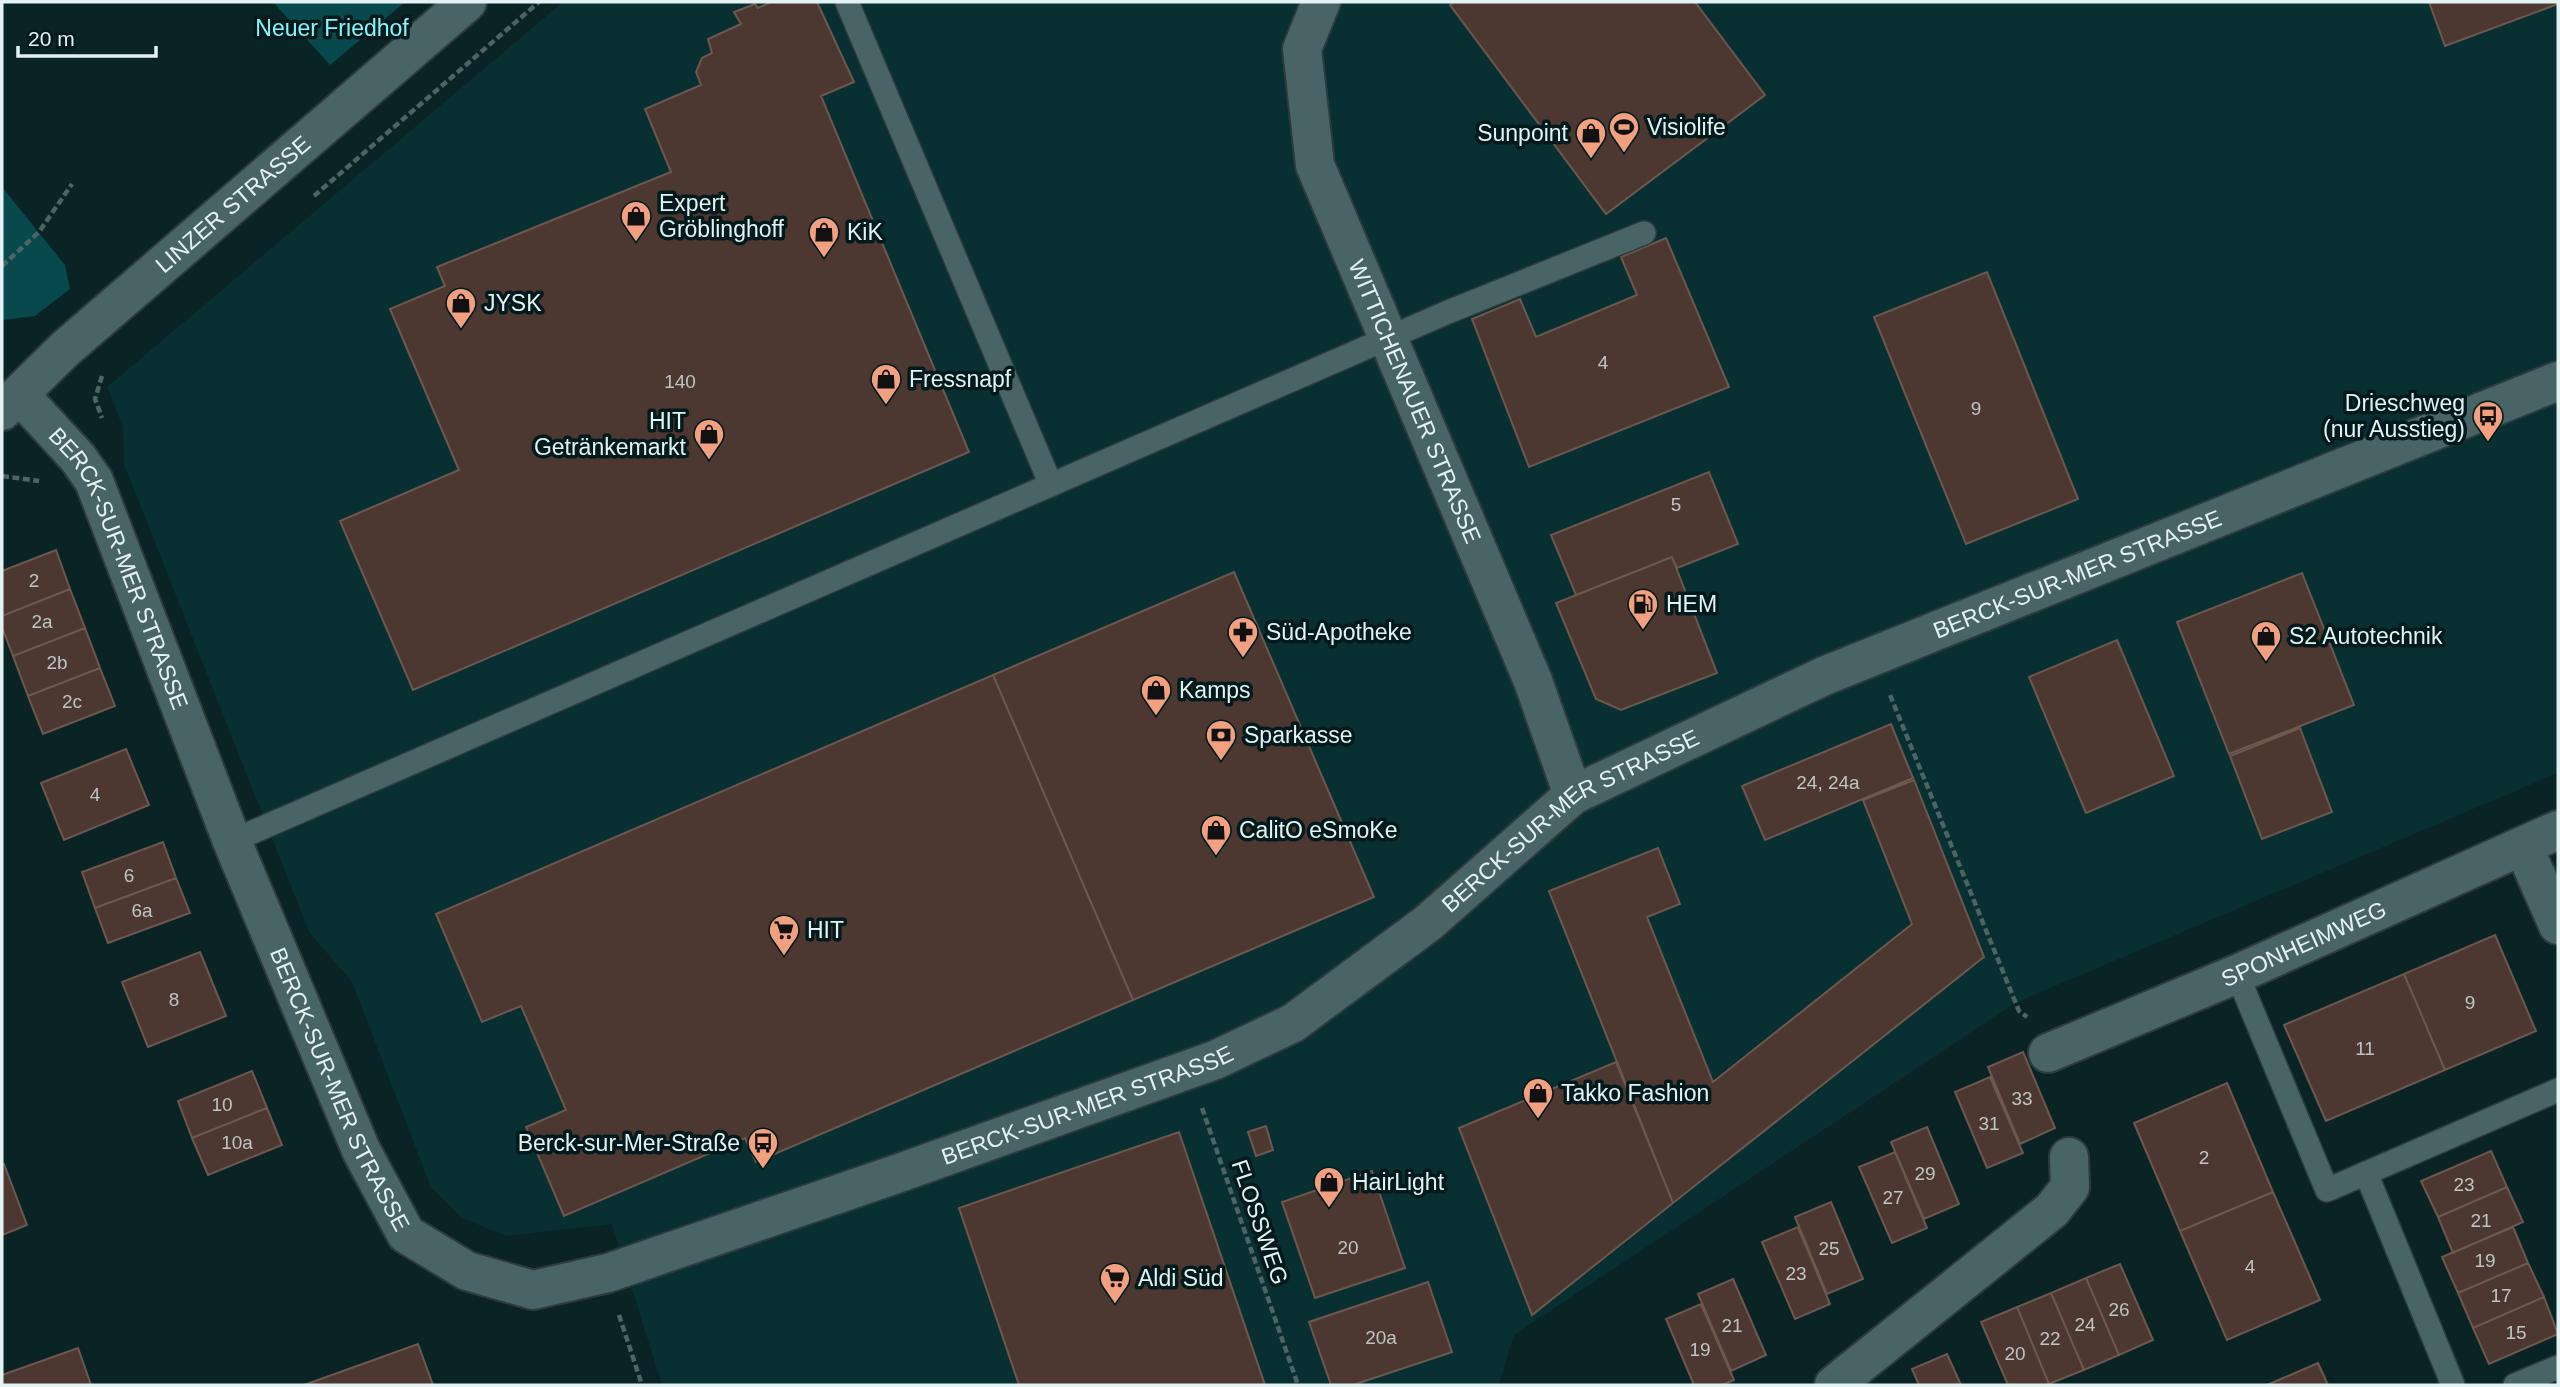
<svg xmlns="http://www.w3.org/2000/svg" width="2560" height="1387" font-family="Arial,sans-serif">
<style>
.built{fill:#082f31}
.green{fill:#07494d}
.building{fill:#4c3830;stroke:#6d584f;stroke-width:2}
.lines{fill:none;stroke-linecap:round;stroke-linejoin:round}
.service-casing{stroke:#2d3b3d;stroke-width:26}
.minor-casing{stroke:#2d3b3d;stroke-width:42}
.path{stroke:#4d6465;stroke-width:4.5;stroke-dasharray:7 3.5;stroke-linecap:butt}
.service{stroke:#496466;stroke-width:23}
.minor{stroke:#496466;stroke-width:38}
.labels{text-anchor:middle;dominant-baseline:central;stroke-width:7;stroke-linejoin:round;paint-order:stroke}
.number-label{font-size:19px;fill:#bdc4c2}
.park-label{font-size:23px;fill:#84f7fe;stroke:#021a1c}
.poi-label{font-size:23px;fill:#e3f2f3;stroke:#021a1c;text-anchor:start}
.street-label{font-size:23px;fill:#e3f2f3;stroke:#021a1c}
</style>
<rect width="100%" height="100%" fill="#0a2426"/>
<!-- built -->
<path class="built" d="M 563,2 L 2558,2 L 2558,773 L 2015,1003 L 1514,1335 L 1499,1384 L 1496,1385 L 662,1385 L 612,1224 L 506,1236 L 462,1218 L 431,1187 L 352,982 L 309,932 L 124,464 L 123,427 L 107,387 Z"/>
<!-- green -->
<path class="green" d="M 273,2 L 405,2 L 330,65 Z
M 2,187 L 65,265 L 70,289 L 35,316 L 2,320 Z"/>
<!-- building -->
<path class="building" d="M 771,2 L 817,2 L 854,82 L 821,96 L 969,452 L 413,690 L 340,521 L 459,470 L 390,309 L 445,286 L 437,267 L 671,172 L 645,109 L 701,85 L 696,72 L 702,58 L 712,53 L 708,39 L 741,24 L 734,12 L 755,4 L 758,8 Z
M 1454,2 L 1695,2 L 1765,95 L 1606,214 L 1450,5 Z
M 2429,2 L 2558,2 L 2558,4 L 2445,46 Z
M 1666,238 L 1729,387 L 1529,467 L 1472,319 L 1520,299 L 1536,337 L 1637,295 L 1621,257 Z
M 1987,272 L 2078,499 L 1966,544 L 1874,317 Z
M 1709,472 L 1738,544 L 1677,568 L 1672,557 L 1576,595 L 1551,535 Z
M 56,550 L 70,589 L 2,616 L 2,571 Z
M 1672,557 L 1717,673 L 1621,710 L 1596,699 L 1556,603 Z
M 1234,572 L 1374,897 L 1133,1000 L 993,675 Z
M 2302,573 L 2354,705 L 2229,754 L 2177,622 Z
M 70,589 L 85,628 L 13,656 L 2,627 L 2,616 Z
M 85,628 L 100,668 L 28,696 L 13,656 Z
M 2117,640 L 2174,776 L 2086,813 L 2029,677 Z
M 100,668 L 115,706 L 43,734 L 28,696 Z
M 993,675 L 1133,1000 L 756,1162 L 745,1138 L 564,1216 L 526,1127 L 566,1110 L 521,1006 L 482,1022 L 436,914 Z
M 1891,724 L 1913,778 L 1765,840 L 1742,786 Z
M 2300,728 L 2332,812 L 2262,839 L 2230,756 Z
M 126,749 L 149,805 L 64,840 L 41,783 Z
M 1914,780 L 1984,957 L 1673,1203 L 1549,891 L 1658,848 L 1680,904 L 1647,917 L 1713,1082 L 1912,924 L 1863,800 Z
M 163,842 L 176,878 L 95,908 L 82,872 Z
M 176,878 L 190,913 L 108,943 L 95,908 Z
M 2495,935 L 2536,1031 L 2445,1070 L 2404,974 Z
M 200,952 L 226,1016 L 148,1047 L 122,982 Z
M 2404,974 L 2445,1070 L 2326,1121 L 2284,1025 Z
M 2023,1052 L 2055,1128 L 2020,1144 L 1988,1067 Z
M 1616,1062 L 1673,1203 L 1532,1315 L 1459,1128 Z
M 252,1071 L 267,1108 L 192,1138 L 178,1101 Z
M 1990,1077 L 2023,1153 L 1987,1168 L 1955,1092 Z
M 2227,1083 L 2273,1192 L 2180,1231 L 2134,1123 Z
M 267,1108 L 282,1145 L 208,1175 L 192,1138 Z
M 1266,1126 L 1273,1150 L 1256,1156 L 1248,1132 Z
M 1927,1127 L 1959,1204 L 1924,1219 L 1891,1142 Z
M 1179,1132 L 1265,1385 L 1019,1385 L 959,1208 Z
M 2491,1151 L 2507,1187 L 2438,1217 L 2421,1181 Z
M 1895,1152 L 1927,1228 L 1892,1243 L 1859,1167 Z
M 4,1164 L 27,1225 L 2,1235 L 2,1165 Z
M 1372,1171 L 1405,1268 L 1315,1298 L 1282,1202 Z
M 2507,1187 L 2523,1222 L 2453,1253 L 2438,1217 Z
M 2273,1192 L 2320,1300 L 2227,1340 L 2180,1231 Z
M 1831,1202 L 1863,1279 L 1827,1294 L 1795,1217 Z
M 1798,1227 L 1830,1304 L 1795,1319 L 1762,1242 Z
M 2513,1227 L 2528,1263 L 2458,1293 L 2442,1257 Z
M 2528,1263 L 2544,1297 L 2473,1328 L 2458,1293 Z
M 2120,1264 L 2153,1340 L 2119,1355 L 2086,1278 Z
M 2086,1278 L 2119,1355 L 2084,1370 L 2051,1293 Z
M 1733,1279 L 1766,1355 L 1731,1371 L 1698,1294 Z
M 1428,1282 L 1452,1352 L 1353,1385 L 1331,1385 L 1309,1322 Z
M 2051,1293 L 2084,1370 L 2049,1384 L 2017,1307 Z
M 2544,1297 L 2558,1334 L 2489,1364 L 2473,1328 Z
M 1701,1304 L 1734,1380 L 1722,1385 L 1694,1385 L 1666,1319 Z
M 2017,1307 L 2049,1384 L 2046,1385 L 2008,1385 L 1981,1322 Z
M 418,1344 L 433,1385 L 304,1385 Z
M 78,1348 L 91,1385 L 2,1385 L 2,1375 Z
M 1947,1354 L 1961,1385 L 1919,1385 L 1912,1369 Z
M 2318,1363 L 2328,1385 L 2267,1385 Z"/>
<g class="lines">
<!-- service casing -->
<g class="service-casing">
<path id="service" d="M 847,2 L 1051,485
M 232,841 L 1448,312 L 1644,233
M 2237,974 L 2327,1190 L 2558,1090
M 2366,1173 L 2453,1385
M 2515,1385 L 2558,1367"/>
</g>
<!-- minor casing -->
<g class="minor-casing">
<g id="minor">
<path id="s1" d="M 1321,2 L 1302,49 L 1315,165 L 1533,681 L 1573,795"/>
<path id="s2" d="M 20,395 L 78,458 L 94,481 L 232,841 L 361,1150 L 406,1234 L 467,1271 L 533,1290 L 608,1273 L 905,1171 L 1215,1060 L 1293,1023 L 1428,923 L 1573,795 L 1824,676 L 2558,381"/>
<path id="s3" d="M 2,411 L 65,349 L 467,2"/>
<path d="M 2523,846 L 2558,925"/>
<path id="s4" d="M 2048,1053 L 2237,974 L 2558,830"/>
<path d="M 1834,1385 L 2052,1210 L 2070,1187 L 2069,1157"/>
</g>
</g>
<!-- path -->
<path class="path" d="M 314,196 L 539,2
M 2,266 L 39,232 L 72,184
M 102,376 L 95,399 L 102,418
M 2,476 L 39,481
M 1890,695 L 2019,1011 L 2027,1017
M 1202,1108 L 1298,1385
M 619,1315 L 642,1385"/>
<!-- service -->
<use href="#service" class="service"/>
<!-- minor -->
<use href="#minor" class="minor"/>
</g>
<!-- icons -->
<defs>
<g id="stadium-pin" transform="scale(1.575)"><path d="M0 17L-7.5 6A9.5 9.5 0 1 1 7.5 6Z" fill="#f2a07f" stroke="#021a1c"/><path d="M0-5a6.5 5 0 1 0 0 10a6.5 5 0 1 0 0-10ZM-3.5-1.8h7v3.6h-7Z" fill="#111"/></g>
<g id="shop-pin" transform="scale(1.575)"><path d="M0 17L-7.5 6A9.5 9.5 0 1 1 7.5 6Z" fill="#f2a07f" stroke="#021a1c"/><path d="M-5-2.5h2.3a2.7 3.5 0 0 1 5.4 0H5L5.5 6h-11ZM-1.5-2.5h3a1.5 2.3 0 0 0-3 0Z" fill="#111"/></g>
<g id="bus-pin" transform="scale(1.575)"><path d="M0 17L-7.5 6A9.5 9.5 0 1 1 7.5 6Z" fill="#f2a07f" stroke="#021a1c"/><path d="M-5-6H5V4H4V6H2V4H-2V6H-4V4H-5ZM-3.5-4V0h7V-4ZM-3.5 1.2v1.5H-2V1.2ZM2 1.2v1.5H3.5V1.2Z" fill="#111"/></g>
<g id="fuel-pin" transform="scale(1.575)"><path d="M0 17L-7.5 6A9.5 9.5 0 1 1 7.5 6Z" fill="#f2a07f" stroke="#021a1c"/><path d="M-5.5-6h7V0h2V4h1.3V-2.5L3-4.5l.8-.8L6-3V5H2.5V1h-1V6h-7ZM-4.2-4.7v3.2H.2V-4.7Z" fill="#111"/></g>
<g id="pharmacy-pin" transform="scale(1.575)"><path d="M0 17L-7.5 6A9.5 9.5 0 1 1 7.5 6Z" fill="#f2a07f" stroke="#021a1c"/><path d="M-2-6h4v4h4v4h-4v4h-4v-4h-4v-4h4Z" fill="#111"/></g>
<g id="bank-pin" transform="scale(1.575)"><path d="M0 17L-7.5 6A9.5 9.5 0 1 1 7.5 6Z" fill="#f2a07f" stroke="#021a1c"/><path d="M-6-4H6V4H-6ZM0-2.3a2.3 2.3 0 1 0 0 4.6a2.3 2.3 0 1 0 0-4.6Z" fill="#111"/></g>
<g id="supermarket-pin" transform="scale(1.575)"><path d="M0 17L-7.5 6A9.5 9.5 0 1 1 7.5 6Z" fill="#f2a07f" stroke="#021a1c"/><path d="M-6-5.5h2.5l.6 2H6L4.5 2H-2.5L-4.4-4H-6ZM-1.5 3.2a1.3 1.3 0 1 0 .1 0ZM3 3.2a1.3 1.3 0 1 0 .1 0Z" fill="#111"/></g>
</defs>
<g fill-rule="evenodd">
<use href="#stadium-pin" x="1624" y="127"/>
<use href="#shop-pin" x="1591" y="133"/>
<use href="#shop-pin" x="636" y="216"/>
<use href="#shop-pin" x="824" y="232"/>
<use href="#shop-pin" x="461" y="303"/>
<use href="#shop-pin" x="886" y="379"/>
<use href="#bus-pin" x="2488" y="416"/>
<use href="#shop-pin" x="709" y="434"/>
<use href="#fuel-pin" x="1643" y="604"/>
<use href="#pharmacy-pin" x="1243" y="632"/>
<use href="#shop-pin" x="2266" y="636"/>
<use href="#shop-pin" x="1156" y="690"/>
<use href="#bank-pin" x="1221" y="735"/>
<use href="#shop-pin" x="1216" y="830"/>
<use href="#supermarket-pin" x="784" y="930"/>
<use href="#shop-pin" x="1538" y="1093"/>
<use href="#bus-pin" x="763" y="1143"/>
<use href="#shop-pin" x="1329" y="1182"/>
<use href="#supermarket-pin" x="1115" y="1278"/>
</g>
<g class="labels">
<!-- number labels -->
<g class="number-label">
<text x="1603" y="362">4</text>
<text x="680" y="381">140</text>
<text x="1976" y="408">9</text>
<text x="1676" y="504">5</text>
<text x="34" y="580">2</text>
<text x="42" y="621">2a</text>
<text x="57" y="662">2b</text>
<text x="72" y="701">2c</text>
<text x="1828" y="782">24, 24a</text>
<text x="95" y="794">4</text>
<text x="129" y="875">6</text>
<text x="142" y="910">6a</text>
<text x="174" y="999">8</text>
<text x="2470" y="1002">9</text>
<text x="2365" y="1048">11</text>
<text x="2022" y="1098">33</text>
<text x="222" y="1104">10</text>
<text x="1989" y="1123">31</text>
<text x="237" y="1142">10a</text>
<text x="2204" y="1157">2</text>
<text x="1925" y="1173">29</text>
<text x="2464" y="1184">23</text>
<text x="1893" y="1197">27</text>
<text x="2481" y="1220">21</text>
<text x="1348" y="1247">20</text>
<text x="1829" y="1248">25</text>
<text x="2485" y="1260">19</text>
<text x="2250" y="1266">4</text>
<text x="1796" y="1273">23</text>
<text x="2501" y="1295">17</text>
<text x="2119" y="1309">26</text>
<text x="2085" y="1324">24</text>
<text x="1732" y="1325">21</text>
<text x="2516" y="1332">15</text>
<text x="1381" y="1337">20a</text>
<text x="2050" y="1338">22</text>
<text x="1700" y="1349">19</text>
<text x="2015" y="1353">20</text>
</g>
<!-- park labels -->
<g class="park-label">
<text x="332" y="28">Neuer Friedhof</text>
</g>
<!-- poi labels -->
<g class="poi-label">
<text x="1647" y="127">Visiolife</text>
<text x="1568" y="133" text-anchor="end">Sunpoint</text>
<text x="659" y="203">Expert<tspan x="659" dy="26">Gröblinghoff</tspan></text>
<text x="847" y="232">KiK</text>
<text x="484" y="303">JYSK</text>
<text x="909" y="379">Fressnapf</text>
<text x="2465" y="403" text-anchor="end">Drieschweg<tspan x="2465" dy="26">(nur Ausstieg)</tspan></text>
<text x="686" y="421" text-anchor="end">HIT<tspan x="686" dy="26">Getränkemarkt</tspan></text>
<text x="1666" y="604">HEM</text>
<text x="1266" y="632">Süd-Apotheke</text>
<text x="2289" y="636">S2 Autotechnik</text>
<text x="1179" y="690">Kamps</text>
<text x="1244" y="735">Sparkasse</text>
<text x="1239" y="830">CalitO eSmoKe</text>
<text x="807" y="930">HIT</text>
<text x="1561" y="1093">Takko Fashion</text>
<text x="740" y="1143" text-anchor="end">Berck-sur-Mer-Straße</text>
<text x="1352" y="1182">HairLight</text>
<text x="1138" y="1278">Aldi Süd</text>
</g>
<!-- street labels -->
<g class="street-label">
<text stroke="none"><textPath href="#s3" startOffset="310">LINZER STRASSE</textPath></text>
<text stroke="none"><textPath href="#s1" startOffset="424">WITTICHENAUER STRASSE</textPath></text>
<text stroke="none"><textPath href="#s2" startOffset="203">BERCK-SUR-MER STRASSE</textPath></text>
<text stroke="none"><textPath href="#s2" startOffset="2788">BERCK-SUR-MER STRASSE</textPath></text>
<text stroke="none"><textPath href="#s2" startOffset="2221">BERCK-SUR-MER STRASSE</textPath></text>
<text stroke="none"><textPath href="#s4" startOffset="278">SPONHEIMWEG</textPath></text>
<text stroke="none"><textPath href="#s2" startOffset="770">BERCK-SUR-MER STRASSE</textPath></text>
<text stroke="none"><textPath href="#s2" startOffset="1654">BERCK-SUR-MER STRASSE</textPath></text>
<text transform="translate(1260 1222) rotate(71)">FLOSSWEG</text>
</g>
</g>
<!-- border -->
<rect width="2560" height="1387" fill="none" stroke="#e3f2f3" stroke-width="7"/>
<!-- scale -->
<path d="M18 46v10h138v-10" fill="none" stroke="#e3f2f3" stroke-width="3.5"/>
<text x="28" y="46" font-size="21" fill="#e3f2f3" stroke="#021a1c" stroke-width="5" paint-order="stroke">20 m</text>
</svg>
